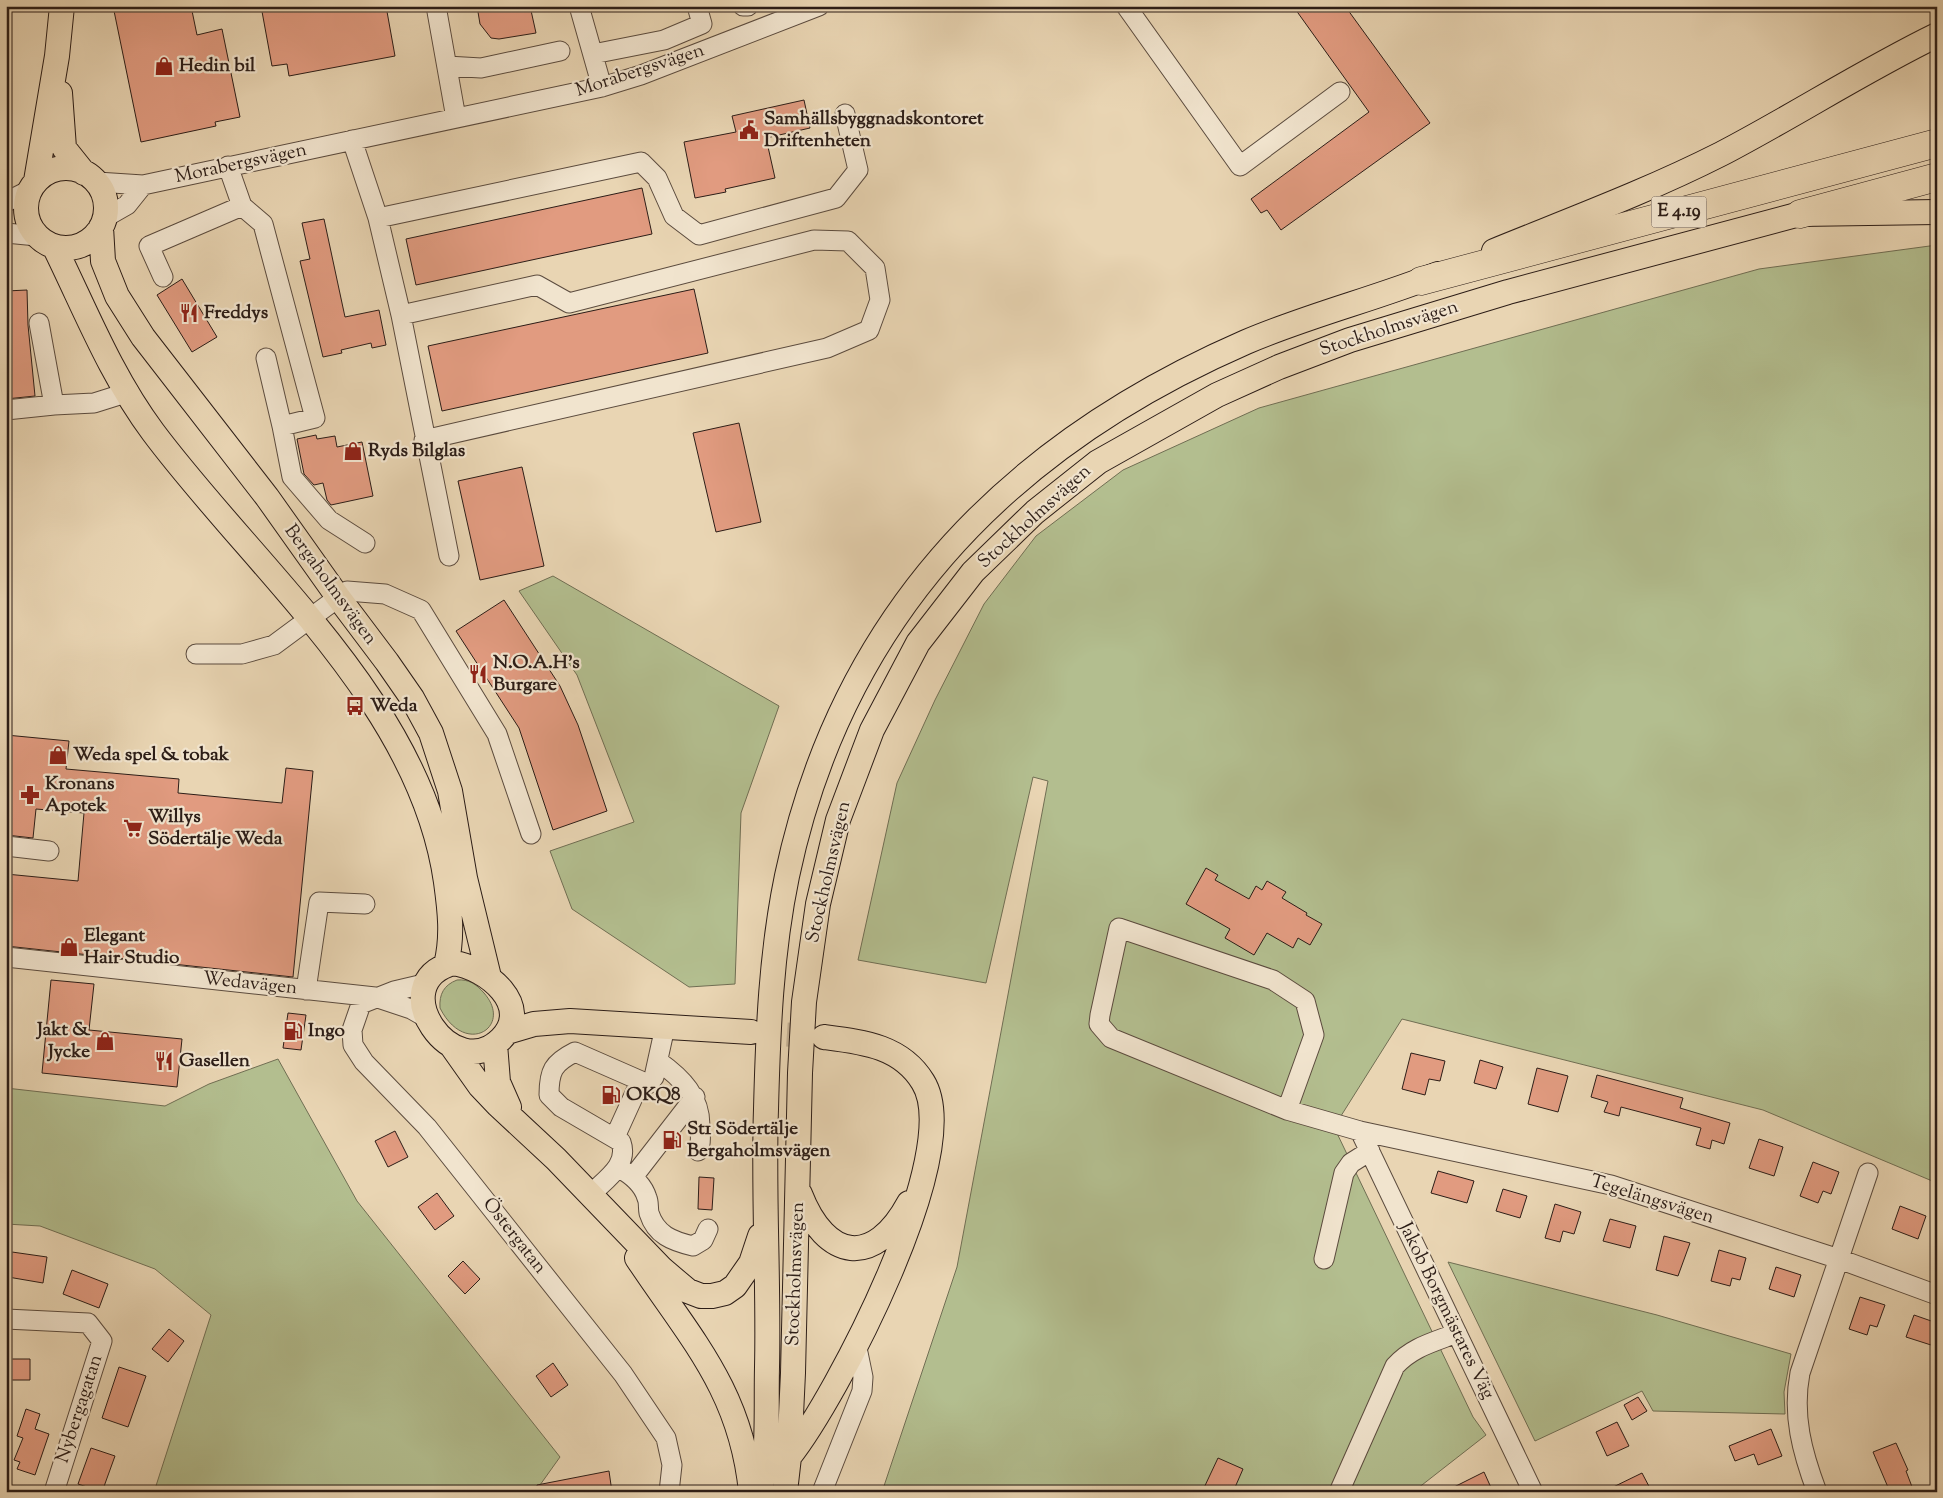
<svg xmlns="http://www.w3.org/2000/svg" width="1943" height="1498" font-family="'Sorts Mill Goudy',serif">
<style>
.green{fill:#b3be8f;stroke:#706e53}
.building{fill:#e19b80;stroke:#2c1d17}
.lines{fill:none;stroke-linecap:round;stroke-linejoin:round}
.major-tunnel{stroke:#c3b094;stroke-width:24;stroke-dasharray:24 12;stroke-linecap:butt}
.minor-casing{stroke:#5b4b3e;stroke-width:21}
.major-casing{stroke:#2c1d17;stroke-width:26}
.highway-casing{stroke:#2c1d17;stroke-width:29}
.minor{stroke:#f1e4ce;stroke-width:19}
.major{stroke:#e9d5b3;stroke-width:24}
.highway{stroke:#e9d5b3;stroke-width:28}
.labels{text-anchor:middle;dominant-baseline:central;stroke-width:4.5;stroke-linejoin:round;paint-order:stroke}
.shield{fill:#f1e4ce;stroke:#67594e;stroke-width:1}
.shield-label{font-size:18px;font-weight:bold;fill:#2c1d17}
.poi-label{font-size:19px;font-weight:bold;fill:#2c1d17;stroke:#f1e4ce;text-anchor:start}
.street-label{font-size:19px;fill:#2c1d17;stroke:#f1e4ce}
</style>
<rect width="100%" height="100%" fill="#e9d5b3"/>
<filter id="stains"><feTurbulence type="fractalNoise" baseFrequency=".004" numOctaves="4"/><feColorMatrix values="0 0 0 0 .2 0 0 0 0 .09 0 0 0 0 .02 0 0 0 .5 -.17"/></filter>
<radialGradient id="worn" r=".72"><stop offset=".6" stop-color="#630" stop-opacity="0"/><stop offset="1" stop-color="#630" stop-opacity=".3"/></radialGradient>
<!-- green -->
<path class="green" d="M 1937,245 L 1937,1183 L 1763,1110 L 1402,1019 L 1334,1127 L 1473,1417 L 1486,1435 L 1413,1492 L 882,1492 L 957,1267 L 1048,781 L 1033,777 L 986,983 L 858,960 L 897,783 L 935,700 L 984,604 L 1036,536 L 1123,470 L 1259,408 L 1759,269 Z
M 553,576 L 779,706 L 741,813 L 735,984 L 689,987 L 572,909 L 550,851 L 634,822 L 577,675 L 519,591 Z
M 457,980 C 469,979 476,984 484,993 C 514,1027 465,1058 440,1008 C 439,994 444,985 457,980 Z
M 278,1059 L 357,1201 L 560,1457 L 535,1492 L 154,1492 L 211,1315 L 155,1269 L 40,1226 L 6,1224 L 6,1088 L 165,1106 L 209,1084 Z
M 1448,1262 L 1657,1315 L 1791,1354 L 1784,1392 L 1785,1414 L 1653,1411 L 1642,1391 L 1535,1441 Z"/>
<!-- building -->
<path class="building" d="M 113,6 L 191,6 L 197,35 L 222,29 L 240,117 L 215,122 L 216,126 L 141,142 Z
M 261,6 L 386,6 L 395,56 L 289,76 L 287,64 L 272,66 Z
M 477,6 L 530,6 L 536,33 L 499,39 L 491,38 L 480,24 Z
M 1293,6 L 1345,6 L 1430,123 L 1281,230 L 1267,210 L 1261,213 L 1251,199 L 1369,112 Z
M 804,100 L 810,128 L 766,138 L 775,178 L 725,189 L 726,192 L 695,198 L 684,142 L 736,132 L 732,116 Z
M 642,188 L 652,234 L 416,285 L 406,239 Z
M 324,219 L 345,317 L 379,310 L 386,345 L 372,348 L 371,343 L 341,350 L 342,353 L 323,357 L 300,261 L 310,259 L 302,223 Z
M 182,279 L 217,337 L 192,352 L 157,295 Z
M 694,289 L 708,353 L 442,411 L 428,346 Z
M 27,290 L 28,325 L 35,396 L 6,399 L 6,291 Z
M 739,423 L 761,522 L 716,532 L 693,433 Z
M 316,435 L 317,439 L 335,436 L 337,447 L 362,442 L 373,496 L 331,505 L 327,500 L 323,483 L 314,485 L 304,474 L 297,439 Z
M 522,467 L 544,566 L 480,580 L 458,481 Z
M 504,600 L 560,686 L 578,725 L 607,811 L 553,830 L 519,728 L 456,631 Z
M 6,735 L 69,741 L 66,769 L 179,779 L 178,793 L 282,803 L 286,768 L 313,771 L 293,977 L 6,946 L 6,874 L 78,881 L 84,813 L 36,809 L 33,838 L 6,835 Z
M 1206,868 L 1218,875 L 1215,880 L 1249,899 L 1256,886 L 1262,890 L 1267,881 L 1286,892 L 1282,898 L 1307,913 L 1306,915 L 1322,924 L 1310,945 L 1298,938 L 1293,948 L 1267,933 L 1254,955 L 1225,938 L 1230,929 L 1186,904 Z
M 51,980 L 94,984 L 89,1030 L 182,1039 L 177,1087 L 42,1073 Z
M 288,1013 L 306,1015 L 301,1050 L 283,1048 Z
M 1411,1053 L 1445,1061 L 1440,1081 L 1429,1079 L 1425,1095 L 1402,1089 Z
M 1480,1060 L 1503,1067 L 1496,1089 L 1474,1083 Z
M 1537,1068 L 1568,1076 L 1558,1112 L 1528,1104 Z
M 1597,1075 L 1683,1098 L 1680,1108 L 1730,1123 L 1724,1144 L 1712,1140 L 1710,1149 L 1696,1145 L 1701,1128 L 1621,1107 L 1619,1116 L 1604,1112 L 1608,1102 L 1591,1097 Z
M 395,1131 L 408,1157 L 388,1167 L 375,1141 Z
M 1759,1139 L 1783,1147 L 1774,1176 L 1749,1168 Z
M 1813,1162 L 1839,1172 L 1831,1194 L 1823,1191 L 1818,1203 L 1800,1196 Z
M 1438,1171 L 1474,1181 L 1467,1203 L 1431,1193 Z
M 699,1177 L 714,1178 L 712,1210 L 698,1209 Z
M 1503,1189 L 1527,1196 L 1520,1218 L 1496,1211 Z
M 437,1193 L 454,1216 L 435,1230 L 418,1207 Z
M 1555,1204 L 1581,1212 L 1574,1234 L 1563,1231 L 1560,1242 L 1545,1238 Z
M 1900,1206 L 1926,1216 L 1918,1239 L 1892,1229 Z
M 1610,1219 L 1636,1226 L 1630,1248 L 1603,1241 Z
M 1664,1236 L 1690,1243 L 1678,1276 L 1656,1270 Z
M 1719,1250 L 1746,1258 L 1740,1280 L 1732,1278 L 1730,1286 L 1711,1281 Z
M 12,1252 L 47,1257 L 43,1283 L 8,1277 Z
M 463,1261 L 480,1279 L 465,1294 L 448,1276 Z
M 1776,1267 L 1801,1275 L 1794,1297 L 1769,1289 Z
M 72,1270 L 108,1284 L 99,1308 L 63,1294 Z
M 1860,1297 L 1885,1305 L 1877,1327 L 1870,1325 L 1867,1335 L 1849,1329 Z
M 1914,1315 L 1937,1323 L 1931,1345 L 1906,1337 Z
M 169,1329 L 184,1341 L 168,1362 L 152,1349 Z
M 6,1359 L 30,1359 L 30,1380 L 6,1380 Z
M 553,1363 L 568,1385 L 551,1397 L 536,1376 Z
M 119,1367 L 146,1376 L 128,1427 L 102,1418 Z
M 1638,1397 L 1647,1411 L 1632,1420 L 1624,1405 Z
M 26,1409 L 40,1414 L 35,1429 L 49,1434 L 35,1475 L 17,1469 L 20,1462 L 14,1460 L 23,1438 L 17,1436 Z
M 1617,1422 L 1629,1446 L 1607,1456 L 1596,1432 Z
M 1771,1429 L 1782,1456 L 1758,1465 L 1754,1454 L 1735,1461 L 1729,1446 Z
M 1896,1443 L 1908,1470 L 1906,1471 L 1914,1492 L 1890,1492 L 1873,1452 Z
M 91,1448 L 115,1456 L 102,1492 L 78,1484 Z
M 1218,1458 L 1243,1469 L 1233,1492 L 1202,1492 Z
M 609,1471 L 612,1492 L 537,1492 L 537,1485 Z
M 1484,1472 L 1493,1492 L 1444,1492 Z
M 1642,1473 L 1652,1492 L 1603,1492 Z"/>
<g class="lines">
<!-- major-tunnel -->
<path class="major-tunnel" d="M 751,1032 L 823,1037"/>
<!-- minor casing -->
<g class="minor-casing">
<path id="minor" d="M 436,6 L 456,118
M 579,6 L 602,87
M 743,6 L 748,6
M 1126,6 L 1240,166 L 1340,92
M 593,54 L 664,40 L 702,24 L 697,6
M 447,66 L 481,68 L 560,51
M 352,140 L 378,218 L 401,315 L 449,556
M 97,182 L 143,185 L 602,87 L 641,75 L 819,6
M 6,202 L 30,190
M 242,206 L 263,224 L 315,418 L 282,426 L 292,477 L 329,520 L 365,543
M 106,217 L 127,205 L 143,185
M 378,218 L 641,162 L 657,178 L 674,216 L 699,235 L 836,198 L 858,170 L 845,114
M 6,233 L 37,236
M 163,277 L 149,246 L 242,206 L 228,166
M 401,315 L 537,285 L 569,303 L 814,240 L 848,241 L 875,268 L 880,300 L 869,330 L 827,348 L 424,440
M 39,323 L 54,405 L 94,403 L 129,392
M 266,358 L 282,426
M 6,410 L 54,405
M 196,654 L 242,654 L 274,645 L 347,591 L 385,594 L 421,610 L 497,734 L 531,834
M 6,846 L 49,851
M 6,957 L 375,997 L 411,1009 L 425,1017
M 428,983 L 394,991 L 361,1004 L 352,1030 L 353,1045 L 364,1062 L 427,1127 L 623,1374 L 666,1438 L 672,1465 L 669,1492
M 306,990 L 319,902 L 365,904
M 658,1061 C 682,1078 701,1097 700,1128 C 700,1138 702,1142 698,1151
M 1287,1110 L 1314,1035 L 1305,1001 L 1273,980 L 1119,928 L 1100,1015 L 1099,1024 L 1111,1038 L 1287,1110 L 1360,1131 L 1611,1185 L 1839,1259 L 1937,1295
M 1360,1131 L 1533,1492
M 615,1137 L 640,1082
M 619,1168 C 630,1174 643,1184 647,1198 C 649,1202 648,1208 649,1213 C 656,1235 672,1241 693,1246 L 703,1240 L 708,1229
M 633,1177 L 695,1097
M 591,1194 C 606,1179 629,1165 621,1142 L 561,1107 L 549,1095 C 549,1071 553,1063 575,1052 L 648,1084 L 654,1077 L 665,1027
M 1324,1259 L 1344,1173 L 1351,1163 L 1370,1151
M 6,1319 L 88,1323 L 102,1341 L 54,1492
M 822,1492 L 862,1391 L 863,1377 L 856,1343
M 1339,1492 L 1395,1366 C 1412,1347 1434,1342 1457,1333
M 1817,1492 C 1802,1452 1792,1415 1800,1373 L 1868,1173"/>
</g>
<!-- major casing -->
<g class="major-casing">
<path id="major" d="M 60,93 L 64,148 L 84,173
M26 208a40 40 0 1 1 80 0a40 40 0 1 1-80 0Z
M 36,181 L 57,56 L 62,6
M 101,227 L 103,261 L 117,296 L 143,337 L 267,497 L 338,597 L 387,662 L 412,698 L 431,733 L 450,791 L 465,878 L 489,977
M 54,246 C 85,309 111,376 153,432 C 256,570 421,704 446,882 C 450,911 453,937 446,965
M 1494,251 C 1570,220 1648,191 1721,154 C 1794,116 1863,71 1937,35
M 453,963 C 486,967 534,1006 501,1039 C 454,1087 381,984 453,963 Z
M 507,1032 L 534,1024 L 570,1021 L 751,1032
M 495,1044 L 498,1082 L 509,1107
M 451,1045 L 480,1086 L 498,1105 L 556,1159 L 662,1269 L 688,1291 L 701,1296 L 712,1296 L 725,1293 L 735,1286 L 751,1263 L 760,1236
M 800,1194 C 826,1261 874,1268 909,1203
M 637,1258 C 690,1338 741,1390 751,1492
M 789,1457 C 836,1398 966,1151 923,1082 C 901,1046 863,1042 824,1037
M 760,1492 C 769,1451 766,1409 767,1367 C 769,1281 763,1195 766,1109 C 768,1031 771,953 787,876 C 842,616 1007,446 1246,342 C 1309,315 1375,299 1438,274
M 785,1492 L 789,1457 L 793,1373 L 800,1073 L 804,1002 L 818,904 L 838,820 L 872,730 L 918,643 L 973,572 L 1035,512 L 1098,462 L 1217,395 L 1279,367 L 1350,340 L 1508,292 L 1800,214 L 1937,212"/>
</g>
<!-- highway casing -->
<g class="highway-casing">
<path id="highway" d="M 1800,214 L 1937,177
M 1421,281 L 1937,143"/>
</g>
<!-- minor -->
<use href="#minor" class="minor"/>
<!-- major -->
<use href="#major" class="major"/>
<!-- highway -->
<use href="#highway" class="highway"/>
</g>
<!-- icons -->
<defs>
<g id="shop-bare" transform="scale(1.5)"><path d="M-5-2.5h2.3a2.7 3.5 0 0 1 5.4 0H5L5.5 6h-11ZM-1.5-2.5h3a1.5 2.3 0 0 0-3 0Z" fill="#8f2418" stroke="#f1e4ce" stroke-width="2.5" paint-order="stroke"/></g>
<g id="civic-bare" transform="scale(1.5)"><path d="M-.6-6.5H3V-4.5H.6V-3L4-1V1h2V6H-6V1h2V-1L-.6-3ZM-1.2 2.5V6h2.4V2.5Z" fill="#8f2418" stroke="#f1e4ce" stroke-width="2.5" paint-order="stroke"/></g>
<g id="restaurant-bare" transform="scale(1.5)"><path d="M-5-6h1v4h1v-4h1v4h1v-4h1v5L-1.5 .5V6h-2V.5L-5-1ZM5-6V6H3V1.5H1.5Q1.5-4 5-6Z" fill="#8f2418" stroke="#f1e4ce" stroke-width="2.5" paint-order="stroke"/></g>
<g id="bus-bare" transform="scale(1.5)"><path d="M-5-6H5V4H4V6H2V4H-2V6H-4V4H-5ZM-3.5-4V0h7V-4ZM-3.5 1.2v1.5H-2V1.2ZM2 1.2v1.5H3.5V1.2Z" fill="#8f2418" stroke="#f1e4ce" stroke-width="2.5" paint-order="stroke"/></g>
<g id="pharmacy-bare" transform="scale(1.5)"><path d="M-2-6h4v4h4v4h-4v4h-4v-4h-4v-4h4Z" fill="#8f2418" stroke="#f1e4ce" stroke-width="2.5" paint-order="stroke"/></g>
<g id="supermarket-bare" transform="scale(1.5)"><path d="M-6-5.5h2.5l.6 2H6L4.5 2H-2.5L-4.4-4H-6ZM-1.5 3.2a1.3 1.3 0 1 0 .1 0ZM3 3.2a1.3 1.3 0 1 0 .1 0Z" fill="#8f2418" stroke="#f1e4ce" stroke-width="2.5" paint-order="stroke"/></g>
<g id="fuel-bare" transform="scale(1.5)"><path d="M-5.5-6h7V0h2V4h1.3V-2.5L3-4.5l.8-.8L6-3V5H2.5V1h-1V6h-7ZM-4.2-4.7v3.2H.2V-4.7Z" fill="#8f2418" stroke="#f1e4ce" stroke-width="2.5" paint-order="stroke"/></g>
</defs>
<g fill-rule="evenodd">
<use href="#shop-bare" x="164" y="66"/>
<use href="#civic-bare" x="749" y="130"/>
<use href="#restaurant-bare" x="189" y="313"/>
<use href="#shop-bare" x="353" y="451"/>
<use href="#restaurant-bare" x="478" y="674"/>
<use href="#bus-bare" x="355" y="706"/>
<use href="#shop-bare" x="58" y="755"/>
<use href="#pharmacy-bare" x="30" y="795"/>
<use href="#supermarket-bare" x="133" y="828"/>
<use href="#shop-bare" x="69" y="947"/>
<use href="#fuel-bare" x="293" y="1031"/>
<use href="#shop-bare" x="105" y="1041"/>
<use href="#restaurant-bare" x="164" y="1061"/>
<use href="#fuel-bare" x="611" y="1095"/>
<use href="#fuel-bare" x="672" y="1140"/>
</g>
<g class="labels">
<!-- shield labels -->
<rect class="shield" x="1651.5" y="196.5" width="55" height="31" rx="4"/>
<g class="shield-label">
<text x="1679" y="212">E 4.19</text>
</g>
<!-- poi labels -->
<g class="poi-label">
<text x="179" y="66">Hedin bil</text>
<text x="764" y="119">Samhällsbyggnadskontoret<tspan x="764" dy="22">Driftenheten</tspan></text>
<text x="204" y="313">Freddys</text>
<text x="368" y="451">Ryds Bilglas</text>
<text x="493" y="663">N.O.A.H’s<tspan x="493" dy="22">Burgare</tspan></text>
<text x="370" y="706">Weda</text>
<text x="73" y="755">Weda spel &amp; tobak</text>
<text x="45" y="784">Kronans<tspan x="45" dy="22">Apotek</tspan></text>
<text x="148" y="817">Willys<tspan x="148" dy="22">Södertälje Weda</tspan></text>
<text x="84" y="936">Elegant<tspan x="84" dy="22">Hair Studio</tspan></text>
<text x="90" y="1030" text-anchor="end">Jakt &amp;<tspan x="90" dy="22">Jycke</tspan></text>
<text x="308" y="1031">Ingo</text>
<text x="179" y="1061">Gasellen</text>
<text x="626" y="1095">OKQ8</text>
<text x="687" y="1129">St1 Södertälje<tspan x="687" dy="22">Bergaholmsvägen</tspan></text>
</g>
<!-- street labels -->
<g class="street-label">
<text transform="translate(640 71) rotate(-18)">Morabergsvägen</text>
<text transform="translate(241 164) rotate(-12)">Morabergsvägen</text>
<text transform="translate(1389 329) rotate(-18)">Stockholmsvägen</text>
<text transform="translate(1035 517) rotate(-42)">Stockholmsvägen</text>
<text transform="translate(330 585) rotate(54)">Bergaholmsvägen</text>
<text transform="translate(829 872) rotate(-77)">Stockholmsvägen</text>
<text transform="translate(250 984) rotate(6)">Wedavägen</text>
<text transform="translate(1652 1200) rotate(17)">Tegelängsvägen</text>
<text transform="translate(514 1236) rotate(52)">Östergatan</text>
<text transform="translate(796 1274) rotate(-88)">Stockholmsvägen</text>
<text transform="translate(1446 1311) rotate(64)">Jakob Borgmästares Väg</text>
<text transform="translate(80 1409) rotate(-72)">Nybergagatan</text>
</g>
</g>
<!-- margin -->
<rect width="1943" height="1498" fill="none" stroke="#e9d5b3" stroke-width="25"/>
<rect x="8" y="8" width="1928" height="1483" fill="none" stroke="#2c1d17" stroke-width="2.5"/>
<rect x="12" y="12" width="1918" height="1473" fill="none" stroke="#2c1d17"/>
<rect width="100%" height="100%" filter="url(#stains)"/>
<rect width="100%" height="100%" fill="url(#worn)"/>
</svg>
